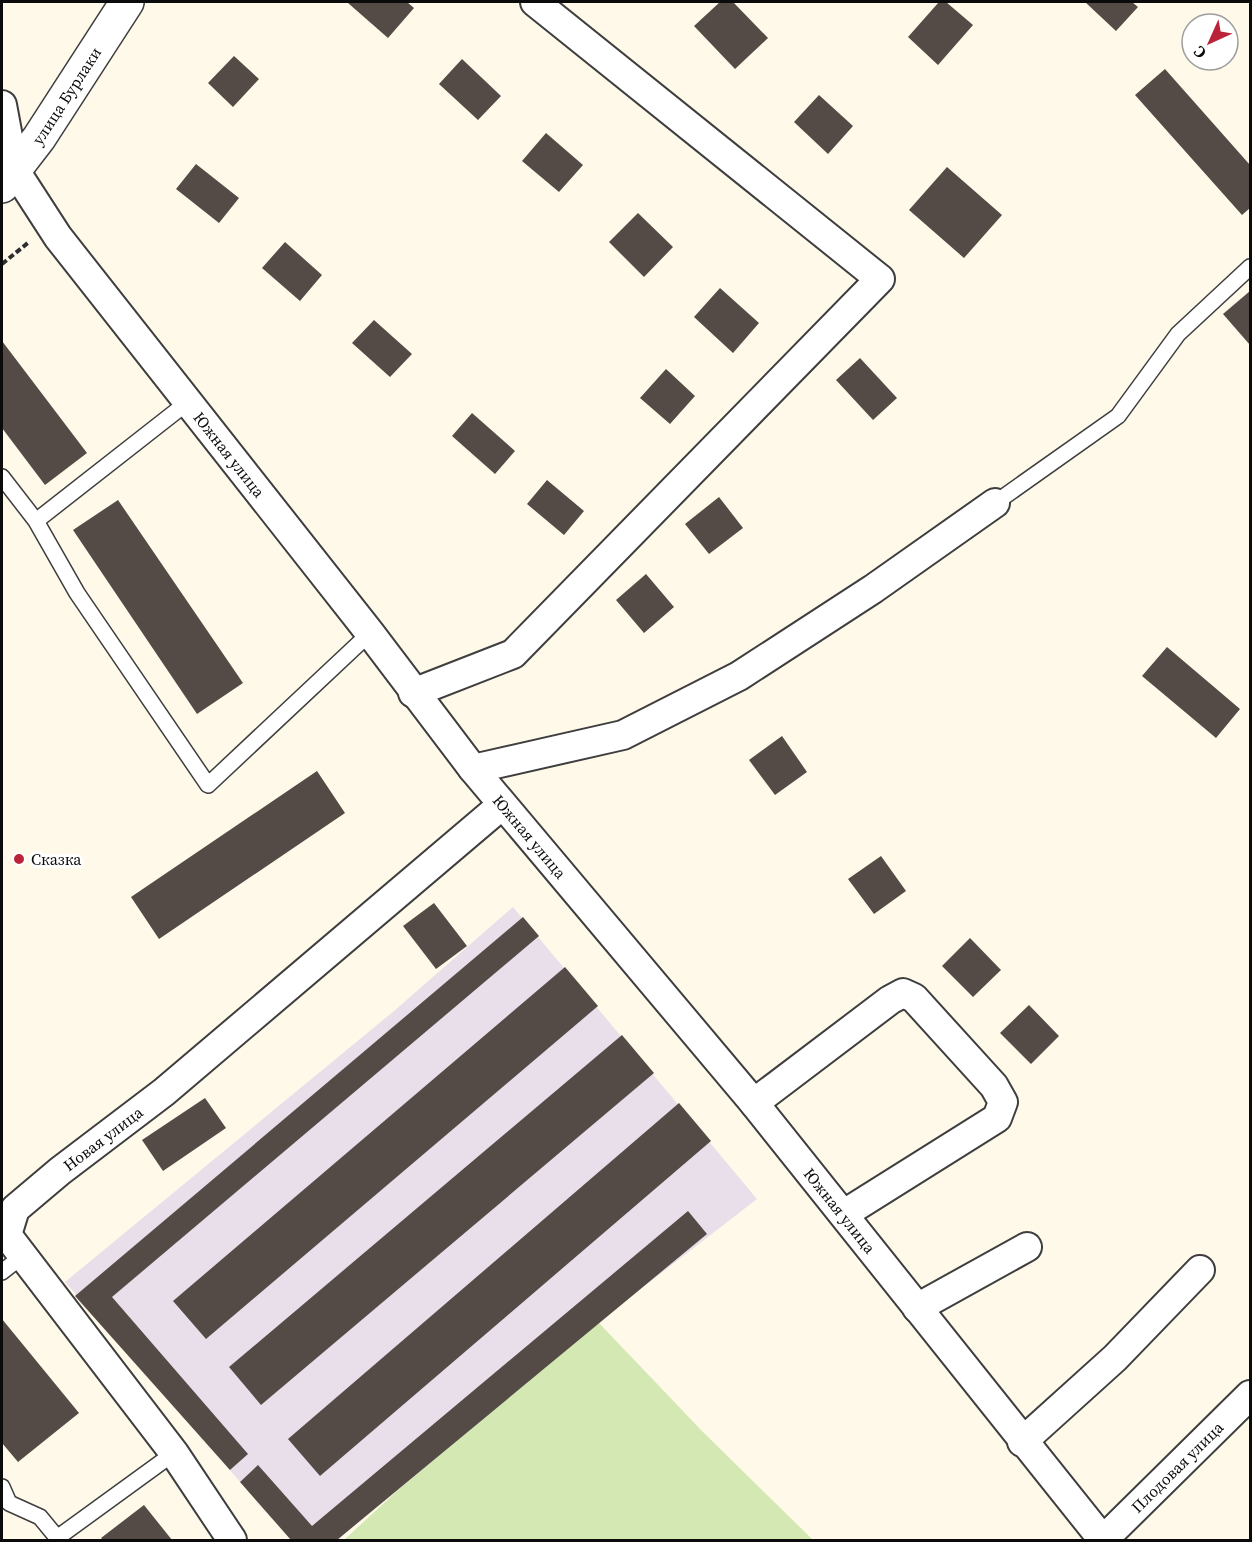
<svg xmlns="http://www.w3.org/2000/svg" width="1252" height="1542" font-family="'Source Serif 4',serif">
<style>
.industrial{fill:#e8dfea}
.green{fill:#d4e8b4}
.building{fill:#544b47}
.lines{fill:none;stroke-linecap:round;stroke-linejoin:round}
.service-casing{stroke:#3e3e3e;stroke-width:18}
.minor-casing{stroke:#3e3e3e;stroke-width:32}
.tertiary-casing{stroke:#3e3e3e;stroke-width:36}
.path{stroke:#2d2d2d;stroke-width:4;stroke-dasharray:6 3;stroke-linecap:butt}
.service{stroke:#fff;stroke-width:15}
.minor{stroke:#fff;stroke-width:28}
.tertiary{stroke:#fff;stroke-width:33}
.poi-dot{fill:#ba2439;stroke:#fff;stroke-width:2}
.labels{text-anchor:middle;dominant-baseline:central;stroke-width:6;stroke-linejoin:round;paint-order:stroke}
.street-label{font-size:16px;fill:#0b0b0b;stroke:#fff}
.poi-label{font-size:16px;fill:#0b0b0b;stroke:#fff;text-anchor:start}
</style>
<rect width="100%" height="100%" fill="#fff9e9"/>
<!-- industrial -->
<path class="industrial" d="M 513,907 L 757,1199 L 598,1322 L 337,1540 L 291,1540 L 65,1282 L 394,1011 Z"/>
<!-- green -->
<path class="green" d="M 598,1322 L 702,1431 L 813,1540 L 344,1540 L 398,1490 Z"/>
<!-- building -->
<path class="building" d="M 350,2 L 407,2 L 414,8 L 388,38 L 348,3 Z
M 720,2 L 733,2 L 768,38 L 735,69 L 694,26 Z
M 939,2 L 946,2 L 973,25 L 938,65 L 908,37 Z
M 1085,2 L 1132,2 L 1138,7 L 1116,31 Z
M 234,56 L 259,79 L 233,107 L 208,83 Z
M 462,59 L 501,96 L 478,120 L 439,84 Z
M 1165,69 L 1250,165 L 1250,208 L 1242,215 L 1135,95 Z
M 819,95 L 853,126 L 828,154 L 794,122 Z
M 546,133 L 583,165 L 559,192 L 522,161 Z
M 196,164 L 239,198 L 219,223 L 176,189 Z
M 947,167 L 1002,215 L 964,258 L 909,210 Z
M 638,213 L 673,247 L 644,277 L 609,242 Z
M 285,242 L 322,275 L 300,301 L 262,268 Z
M 720,288 L 759,323 L 733,353 L 694,317 Z
M 1250,291 L 1250,345 L 1223,314 Z
M 374,320 L 412,354 L 390,377 L 352,343 Z
M 2,341 L 87,453 L 45,485 L 2,428 Z
M 860,358 L 897,398 L 873,420 L 836,380 Z
M 666,369 L 695,396 L 670,424 L 640,398 Z
M 472,413 L 515,451 L 495,474 L 452,436 Z
M 547,480 L 584,511 L 564,535 L 527,504 Z
M 719,497 L 743,528 L 709,554 L 685,524 Z
M 118,500 L 243,683 L 197,714 L 73,530 Z
M 646,574 L 674,607 L 644,633 L 616,600 Z
M 1167,647 L 1240,709 L 1216,738 L 1142,676 Z
M 782,736 L 807,772 L 775,795 L 749,760 Z
M 317,771 L 345,813 L 159,939 L 131,897 Z
M 881,856 L 906,891 L 874,914 L 848,879 Z
M 434,903 L 467,946 L 436,969 L 403,926 Z
M 523,917 L 539,936 L 112,1297 L 248,1454 L 230,1470 L 75,1296 Z
M 970,938 L 1001,970 L 973,997 L 942,966 Z
M 565,967 L 598,1006 L 206,1339 L 173,1301 Z
M 1029,1005 L 1059,1036 L 1031,1064 L 1000,1033 Z
M 622,1035 L 654,1073 L 261,1405 L 229,1367 Z
M 205,1098 L 226,1128 L 163,1171 L 142,1140 Z
M 679,1103 L 711,1141 L 320,1476 L 288,1439 Z
M 688,1211 L 707,1234 L 337,1540 L 291,1540 L 240,1482 L 258,1465 L 312,1526 Z
M 2,1319 L 79,1413 L 18,1462 L 2,1443 Z
M 144,1505 L 172,1540 L 103,1540 L 101,1538 Z"/>
<g class="lines">
<!-- service casing -->
<g class="service-casing">
<path id="service" d="M 2,477 L 36,521 L 77,593 L 208,785 L 370,633
M 995,503 L 1118,416 L 1178,334 L 1250,267
M 36,521 L 188,402
M 2,1272 L 22,1256
M 2,1487 L 9,1503 L 40,1517 L 59,1540
M 57,1538 L 174,1453"/>
</g>
<!-- minor casing -->
<g class="minor-casing">
<g id="minor">
<path id="s1" d="M 2,105 L 14,169 L 58,237 L 370,633 L 473,769 L 754,1103 L 1103,1540"/>
<path d="M 413,693 L 513,654 L 880,279 L 535,2"/>
<path d="M 473,769 L 623,735 L 739,676 L 873,589 L 995,503"/>
<path d="M 754,1103 L 890,1000 L 903,993 L 914,998 L 994,1086 L 1003,1102 L 997,1118 L 844,1214"/>
<path d="M 917,1308 L 1027,1247"/>
<path d="M 1022,1442 L 1115,1358 L 1200,1270"/>
<path id="s2" d="M 232,1540 L 174,1453 L 7,1235 L 15,1209 L 60,1171 L 164,1092 L 502,805"/>
<path id="s3" d="M 1103,1540 L 1250,1395"/>
</g>
</g>
<!-- tertiary casing -->
<g class="tertiary-casing">
<g id="tertiary">
<path id="s4" d="M 2,186 L 39,138 L 127,2"/>
</g>
</g>
<!-- path -->
<path class="path" d="M 2,264 L 29,242"/>
<!-- service -->
<use href="#service" class="service"/>
<!-- minor -->
<use href="#minor" class="minor"/>
<!-- tertiary -->
<use href="#tertiary" class="tertiary"/>
</g>
<!-- markers -->
<circle class="poi-dot" cx="19" cy="859" r="6"/>
<g class="labels">
<!-- street labels -->
<g class="street-label">
<text stroke="none"><textPath href="#s4" startOffset="111">улица Бурлаки</textPath></text>
<text stroke="none"><textPath href="#s1" startOffset="423">Южная улица</textPath></text>
<text stroke="none"><textPath href="#s1" startOffset="909">Южная улица</textPath></text>
<text stroke="none"><textPath href="#s2" startOffset="519">Новая улица</textPath></text>
<text stroke="none"><textPath href="#s1" startOffset="1395">Южная улица</textPath></text>
<text stroke="none"><textPath href="#s3" startOffset="104">Плодовая улица</textPath></text>
</g>
<!-- poi labels -->
<g class="poi-label">
<text x="31" y="859">Сказка</text>
</g>
</g>
<!-- border -->
<rect width="1252" height="1542" fill="none" stroke="#0b0b0b" stroke-width="6"/>
<!-- north arrow -->
<g transform="translate(1210 42) rotate(225)"><circle r="28" fill="#ffffff" stroke="#9d9d9d" stroke-width="1.5"/>
<path d="M0-4.5L10 22L0 15L-10 22Z" fill="#ba2439"/>
<text y="-9" font-size="16" font-weight="bold" text-anchor="middle" fill="#0b0b0b">С</text>
</g>
</svg>
